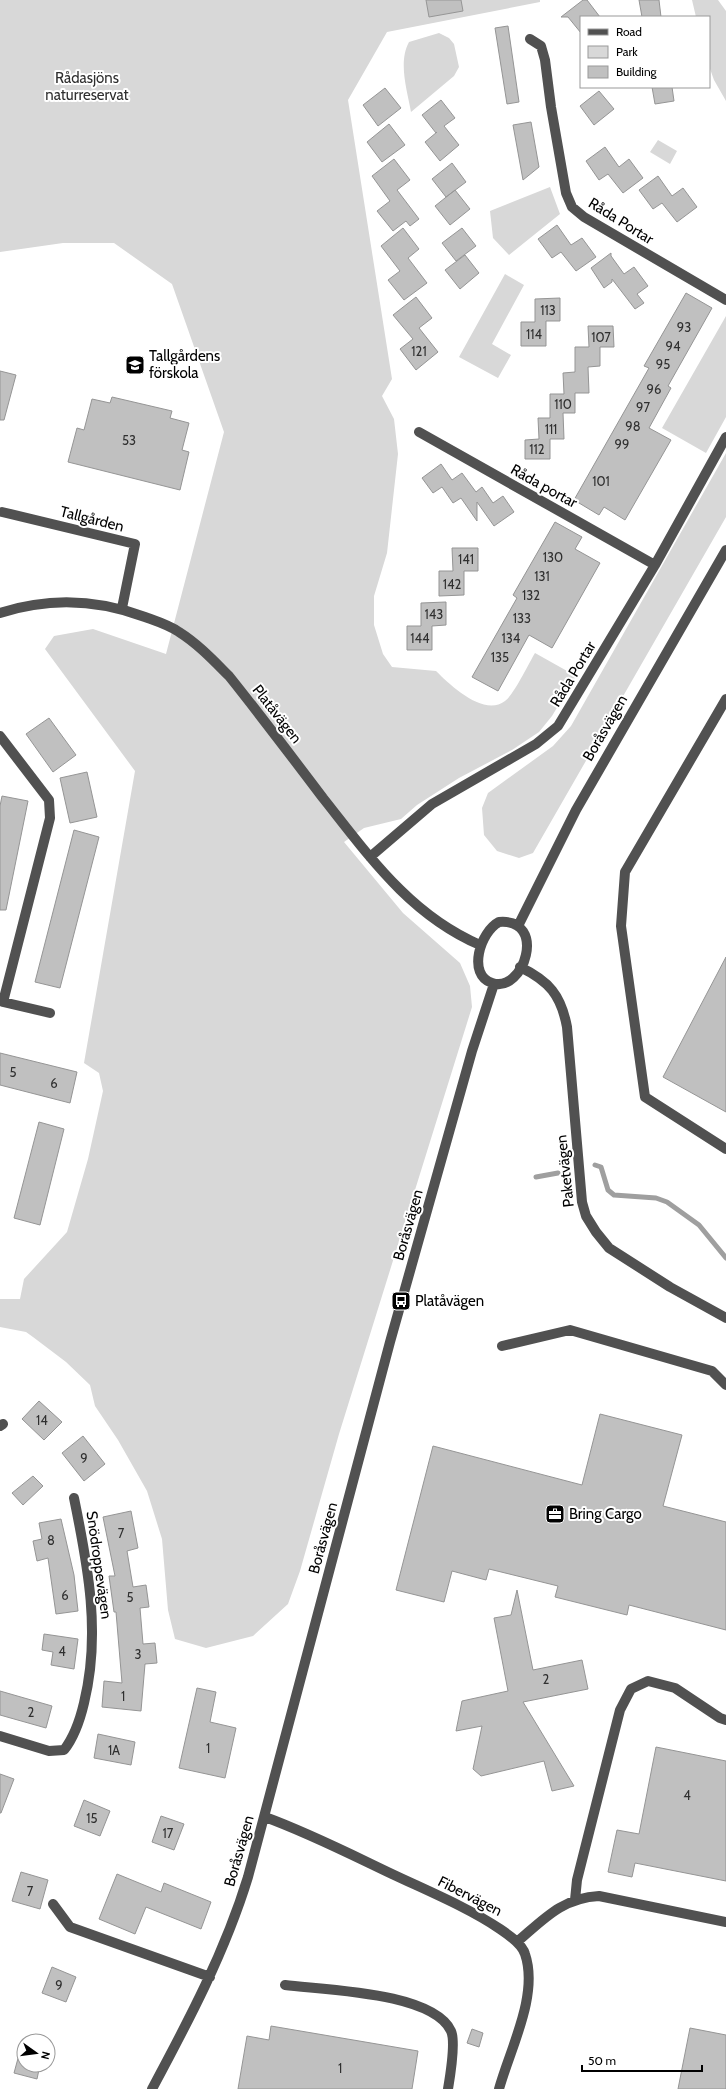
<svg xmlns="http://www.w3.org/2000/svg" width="726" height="2089" font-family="Cabin,sans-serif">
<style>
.green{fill:#d8d8d8}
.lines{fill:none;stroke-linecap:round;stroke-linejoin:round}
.stream{stroke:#9f9f9f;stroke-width:5}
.building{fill:#c0c0c0;stroke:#959595}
.minor{stroke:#515151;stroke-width:10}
.labels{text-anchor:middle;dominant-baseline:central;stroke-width:4;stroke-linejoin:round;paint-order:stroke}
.number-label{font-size:13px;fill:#303030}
.park-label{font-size:15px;fill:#2f2f2f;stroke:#fff}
.street-label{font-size:15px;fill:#000;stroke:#fff}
.poi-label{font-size:15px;fill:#000;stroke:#fff;text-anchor:start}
</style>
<rect width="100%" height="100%" fill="#fff"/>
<!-- green -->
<path class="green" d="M 0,0 L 540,0 L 540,2 L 387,32 L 348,100 L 392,379 L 382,396 L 394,419 L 398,454 L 387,553 L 374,596 L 374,625 L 383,654 L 392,667 L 436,671 C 451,686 484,717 505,701 C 513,696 529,663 535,653 L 576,676 L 552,716 L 539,732 L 512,750 L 459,778 L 417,805 L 401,819 L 364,828 L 344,842 L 403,913 L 460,963 L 470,986 L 472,1007 L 339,1434 L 300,1571 L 288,1604 L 253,1636 L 206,1648 L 175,1639 L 168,1610 L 162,1539 L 147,1491 L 118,1440 L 95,1406 L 90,1385 L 66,1362 L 33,1337 L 26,1332 L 0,1327 L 0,1299 L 20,1299 L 24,1279 L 67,1232 L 88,1159 L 103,1091 L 99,1073 L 84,1063 L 135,771 L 45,649 L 54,636 L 93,629 L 166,654 L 224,432 L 172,284 L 114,243 L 63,243 L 0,252 Z
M 692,0 L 718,0 L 726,11 L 726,101 L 714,80 L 709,66 L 709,17 L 696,17 Z
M 439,33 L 449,38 L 454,44 L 459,67 L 454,76 L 411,112 C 407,90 398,62 409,42 Z
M 658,140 L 677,151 L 670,164 L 650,152 Z
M 550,187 L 560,214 L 509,255 L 493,238 L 490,211 Z
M 505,274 L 524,285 L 492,344 L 511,355 L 498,378 L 459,357 Z
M 726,316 L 726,417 L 706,453 L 662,428 Z
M 726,453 L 726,517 L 533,853 L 519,858 L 497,851 L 484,835 L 482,808 L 488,793 L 553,746 L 571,726 Z"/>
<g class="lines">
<!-- stream -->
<path class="stream" d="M 595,1165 L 601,1167 L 608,1190 L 614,1195 L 656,1198 L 667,1202 L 699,1225 L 726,1258
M 536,1177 L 558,1173"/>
</g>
<!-- building -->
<path class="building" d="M 426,0 L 461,0 L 463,11 L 429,17 Z
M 583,0 L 587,0 L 600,17 L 581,17 L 581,33 L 568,17 L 561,17 Z
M 639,0 L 659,0 L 661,17 L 642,17 Z
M 508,26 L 519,102 L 507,104 L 495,28 Z
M 652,87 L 672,87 L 674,101 L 655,104 Z
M 385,88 L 401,108 L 378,126 L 363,105 Z
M 599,91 L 614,109 L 594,125 L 580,106 Z
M 441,100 L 455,118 L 444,126 L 459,145 L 440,161 L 425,142 L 437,132 L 436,133 L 422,115 Z
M 531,122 L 539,167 L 523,180 L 513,125 Z
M 389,124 L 405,145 L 382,162 L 367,142 Z
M 605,147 L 619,167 L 629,159 L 643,178 L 623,193 L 608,174 L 599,180 L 586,161 Z
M 394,159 L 410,180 L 397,190 L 419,219 L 410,226 L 406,221 L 393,231 L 377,211 L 390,201 L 372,176 Z
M 452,163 L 466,182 L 446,197 L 432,179 Z
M 658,176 L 672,196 L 683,188 L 697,207 L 677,222 L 662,203 L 653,209 L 639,190 Z
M 455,190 L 470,209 L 450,225 L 435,206 Z
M 557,225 L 571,245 L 582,238 L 596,257 L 576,271 L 561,252 L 552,258 L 538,239 Z
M 403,228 L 419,249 L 408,258 L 427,283 L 404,300 L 388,280 L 400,271 L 381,246 Z
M 462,228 L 476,246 L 456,261 L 442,243 Z
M 611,253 L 611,256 L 624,274 L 634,267 L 648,286 L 637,294 L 644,303 L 635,309 L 612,279 L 612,282 L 604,288 L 591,268 Z
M 465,255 L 479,273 L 460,289 L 445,270 Z
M 686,293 L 712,308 L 668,386 L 671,388 L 649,428 L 671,440 L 625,520 L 604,507 L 599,515 L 574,500 L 649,368 L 644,366 Z
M 416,297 L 432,318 L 419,328 L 438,352 L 416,370 L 400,349 L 413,339 L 393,315 Z
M 560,298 L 560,321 L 546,321 L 546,346 L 521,346 L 521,322 L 535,322 L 535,299 Z
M 588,326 L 613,326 L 614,347 L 600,347 L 600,366 L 588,367 L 589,393 L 575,393 L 575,413 L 563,413 L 564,439 L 550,439 L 550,459 L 525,459 L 525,440 L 539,439 L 538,418 L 550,418 L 550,394 L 564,394 L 563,373 L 575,372 L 575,347 L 589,347 Z
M 0,371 L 16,375 L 4,420 L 0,420 Z
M 112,397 L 172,411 L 170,418 L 189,423 L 182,450 L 189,452 L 180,490 L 68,462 L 77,428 L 84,430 L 92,399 L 110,403 Z
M 441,464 L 452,480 L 462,473 L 476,492 L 482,487 L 493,503 L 503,496 L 514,512 L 494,526 L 477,502 L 477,521 L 461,498 L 453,503 L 442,487 L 433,493 L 422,478 Z
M 555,522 L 582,537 L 575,549 L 600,563 L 552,648 L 529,635 L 498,691 L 472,677 L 517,598 L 513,595 Z
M 452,548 L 478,548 L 478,571 L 464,571 L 464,595 L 439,596 L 439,571 L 453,571 Z
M 446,602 L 446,625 L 432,626 L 432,650 L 407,650 L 407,626 L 421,626 L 421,603 Z
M 49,718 L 76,755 L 53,772 L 26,734 Z
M 87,772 L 97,817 L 70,823 L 60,778 Z
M 2,796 L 28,801 L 6,910 L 0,910 L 0,806 Z
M 74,830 L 99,837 L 60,988 L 35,982 Z
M 726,957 L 726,1112 L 663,1077 Z
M 0,1053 L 77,1072 L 70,1103 L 0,1085 Z
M 39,1122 L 64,1129 L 40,1225 L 14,1218 Z
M 39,1401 L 62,1422 L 44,1440 L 22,1419 Z
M 600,1414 L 682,1435 L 663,1506 L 726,1522 L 726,1630 L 629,1605 L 627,1615 L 555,1597 L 558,1586 L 489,1569 L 486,1580 L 452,1571 L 444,1602 L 396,1590 L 433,1446 L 582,1485 Z
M 83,1436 L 105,1464 L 84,1481 L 62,1453 Z
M 33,1476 L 43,1486 L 23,1505 L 12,1493 Z
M 131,1511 L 138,1548 L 127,1551 L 133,1587 L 146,1585 L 149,1607 L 140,1608 L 143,1644 L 155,1643 L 157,1663 L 145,1664 L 141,1711 L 102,1707 L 104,1681 L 122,1683 L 116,1612 L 114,1612 L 109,1576 L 115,1576 L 103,1517 Z
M 61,1519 L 74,1575 L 78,1611 L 56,1614 L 48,1558 L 37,1561 L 33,1541 L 42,1539 L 39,1523 Z
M 517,1590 L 533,1670 L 582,1660 L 588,1689 L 523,1702 L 574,1786 L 552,1791 L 544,1761 L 481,1776 L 473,1769 L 482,1726 L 456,1731 L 462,1701 L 508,1691 L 494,1618 L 511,1615 Z
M 44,1634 L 78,1639 L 74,1669 L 51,1665 L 53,1652 L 42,1650 Z
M 197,1688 L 216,1692 L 210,1722 L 236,1728 L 225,1778 L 179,1768 Z
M 0,1691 L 52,1706 L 46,1728 L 0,1715 Z
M 98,1734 L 135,1742 L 131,1765 L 94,1758 Z
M 656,1747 L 726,1761 L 726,1881 L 635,1863 L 632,1877 L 608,1872 L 617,1830 L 639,1834 Z
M 0,1774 L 14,1779 L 1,1813 L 0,1813 Z
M 84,1800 L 110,1811 L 100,1836 L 74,1826 Z
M 161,1816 L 184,1824 L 174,1850 L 152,1842 Z
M 21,1872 L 48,1880 L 40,1909 L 12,1901 Z
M 117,1874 L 161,1892 L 164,1883 L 211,1902 L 201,1929 L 146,1907 L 135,1934 L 99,1919 Z
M 52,1967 L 76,1977 L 66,2002 L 42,1993 Z
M 271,2026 L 418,2051 L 412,2089 L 238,2089 L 247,2036 L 269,2040 Z
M 690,2028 L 726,2035 L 726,2089 L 678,2089 Z
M 472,2029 L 483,2033 L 479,2047 L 467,2043 Z
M 23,2040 L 27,2041 L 24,2041 L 24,2065 L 40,2065 L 37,2079 L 14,2073 Z"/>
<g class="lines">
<!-- minor -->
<path class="minor" d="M 530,39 L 541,46 L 545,60 L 551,107 L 566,193 L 572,207 L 584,217 L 726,300
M 419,432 L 655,565
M 2,512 L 135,544 L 122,608
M 0,613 C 49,597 97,599 145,617 C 156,621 169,625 179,632 C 198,644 213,660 229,676 C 261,716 292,757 323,798 C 369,856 410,915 480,945
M 726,699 L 625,872 L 621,926 L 645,1097 L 726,1149
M 0,736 L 49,800 L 50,818 L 3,1002 L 50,1013
M 370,857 L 432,804 L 536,744 L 558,726 L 655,565 L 726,437
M 499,922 C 548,918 524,994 492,983 C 467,975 480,932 499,922 Z
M 518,926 L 576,810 L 726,550
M 520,967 C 549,981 561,995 567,1027 L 582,1202 L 586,1216 L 596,1232 L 609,1248 L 670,1287 L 726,1318
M 502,1346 L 570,1330 L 712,1371 L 726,1385
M 0,1426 L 3,1424
M 0,1736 L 49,1751 L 64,1750 C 75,1736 80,1720 84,1703 C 101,1634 88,1566 74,1498
M 265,1817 C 309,1833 350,1854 392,1874 C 428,1891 467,1907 500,1929 C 509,1935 522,1944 525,1954 C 539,1995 510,2049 499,2089
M 575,1900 L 577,1880 L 620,1710 L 631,1689 L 648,1681 L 675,1688 L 720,1718 L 726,1720
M 53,1904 L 70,1927 L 210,1977
M 517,1942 C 544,1919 562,1898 599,1896 L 726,1922
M 285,1985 C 324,1990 433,1992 451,2031 C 456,2042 450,2077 448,2089
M 152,2089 C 189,2020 225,1952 248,1877 L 390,1342 L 472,1051 L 494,984"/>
</g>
<!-- icons -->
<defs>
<g id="school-square" transform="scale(1)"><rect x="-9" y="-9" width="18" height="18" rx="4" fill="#000" stroke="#fff"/><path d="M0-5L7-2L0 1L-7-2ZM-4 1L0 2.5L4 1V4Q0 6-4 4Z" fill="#fff"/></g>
<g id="bus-square" transform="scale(1)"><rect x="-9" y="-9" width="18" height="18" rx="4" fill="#000" stroke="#fff"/><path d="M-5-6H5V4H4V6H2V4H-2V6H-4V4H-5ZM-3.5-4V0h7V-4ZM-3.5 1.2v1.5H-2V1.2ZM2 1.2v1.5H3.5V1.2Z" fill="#fff"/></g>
<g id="office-square" transform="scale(1)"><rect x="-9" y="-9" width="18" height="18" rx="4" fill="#000" stroke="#fff"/><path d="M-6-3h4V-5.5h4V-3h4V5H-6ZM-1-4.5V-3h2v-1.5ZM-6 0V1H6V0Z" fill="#fff"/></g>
</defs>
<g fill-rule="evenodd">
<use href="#school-square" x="135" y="365"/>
<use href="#bus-square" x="401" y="1301"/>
<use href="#office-square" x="555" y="1514"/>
</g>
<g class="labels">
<!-- number labels -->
<g class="number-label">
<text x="548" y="310">113</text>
<text x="684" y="327">93</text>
<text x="534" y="334">114</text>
<text x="601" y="337">107</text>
<text x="673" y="346">94</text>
<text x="419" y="351">121</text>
<text x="663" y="364">95</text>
<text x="654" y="389">96</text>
<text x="563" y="404">110</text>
<text x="643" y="407">97</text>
<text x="633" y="426">98</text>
<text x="551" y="429">111</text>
<text x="129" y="440">53</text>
<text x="622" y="444">99</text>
<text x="537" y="449">112</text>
<text x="601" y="481">101</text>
<text x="553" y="557">130</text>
<text x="466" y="559">141</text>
<text x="542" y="576">131</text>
<text x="452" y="584">142</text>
<text x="531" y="595">132</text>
<text x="434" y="614">143</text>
<text x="522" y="618">133</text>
<text x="420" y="638">144</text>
<text x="511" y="638">134</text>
<text x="500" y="657">135</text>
<text x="13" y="1072">5</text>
<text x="54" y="1083">6</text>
<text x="42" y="1420">14</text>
<text x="84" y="1458">9</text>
<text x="121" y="1533">7</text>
<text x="51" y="1540">8</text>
<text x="65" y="1595">6</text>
<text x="130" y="1597">5</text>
<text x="62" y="1651">4</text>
<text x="138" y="1654">3</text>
<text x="546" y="1679">2</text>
<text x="123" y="1696">1</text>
<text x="31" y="1712">2</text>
<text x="208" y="1748">1</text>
<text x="114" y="1750">1A</text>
<text x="687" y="1795">4</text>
<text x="92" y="1818">15</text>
<text x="168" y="1833">17</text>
<text x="30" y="1891">7</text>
<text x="59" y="1985">9</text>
<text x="340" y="2068">1</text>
</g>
<!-- park labels -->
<g class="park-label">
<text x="87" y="78">Rådasjöns<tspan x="87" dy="17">naturreservat</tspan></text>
</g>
<!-- street labels -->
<g class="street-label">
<text transform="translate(621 221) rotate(32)">Råda Portar</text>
<text transform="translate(544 486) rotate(29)">Råda portar</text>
<text transform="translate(92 519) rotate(14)">Tallgården</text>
<text transform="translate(573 674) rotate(-59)">Råda Portar</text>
<text transform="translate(277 714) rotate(52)">Platåvägen</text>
<text transform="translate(605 728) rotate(-60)">Boråsvägen</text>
<text transform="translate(565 1171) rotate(-96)">Paketvägen</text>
<text transform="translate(408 1225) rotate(-74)">Boråsvägen</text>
<text transform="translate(323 1538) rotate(-75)">Boråsvägen</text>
<text transform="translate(99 1565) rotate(82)">Snödroppevägen</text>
<text transform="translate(239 1851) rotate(-74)">Boråsvägen</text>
<text transform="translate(470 1896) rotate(27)">Fibervägen</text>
</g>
<!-- poi labels -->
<g class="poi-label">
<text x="149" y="356">Tallgårdens<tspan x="149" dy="17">förskola</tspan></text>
<text x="415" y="1301">Platåvägen</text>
<text x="569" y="1514">Bring Cargo</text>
</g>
</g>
<!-- legend -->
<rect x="580" y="16" width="130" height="72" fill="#ffffff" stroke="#999999"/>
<rect x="588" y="29" width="20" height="6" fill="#515151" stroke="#999999"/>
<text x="616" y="36" font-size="12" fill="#000000">Road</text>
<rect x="588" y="46" width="20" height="12" fill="#d8d8d8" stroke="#999999"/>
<text x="616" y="56" font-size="12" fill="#000000">Park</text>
<rect x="588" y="66" width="20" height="12" fill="#c0c0c0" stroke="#999999"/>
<text x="616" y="76" font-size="12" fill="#000000">Building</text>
<!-- north arrow -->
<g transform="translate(36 2053) rotate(104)"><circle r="19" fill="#ffffff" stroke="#999999"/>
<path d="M0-3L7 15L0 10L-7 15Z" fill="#000000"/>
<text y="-6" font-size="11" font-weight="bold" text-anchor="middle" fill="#000000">N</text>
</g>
<!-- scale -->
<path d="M582 2065v6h120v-6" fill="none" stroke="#000000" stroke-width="2"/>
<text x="588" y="2065" font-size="12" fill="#000000" stroke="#ffffff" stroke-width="3" paint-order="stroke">50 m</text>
</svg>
